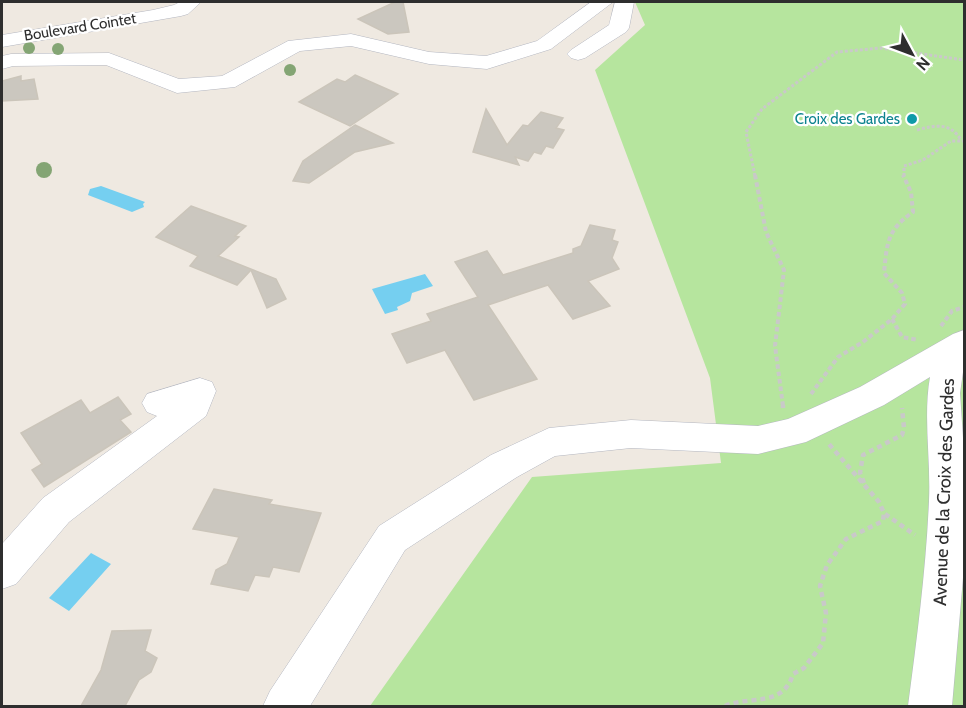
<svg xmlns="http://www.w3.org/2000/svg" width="966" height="708" font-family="Cabin,sans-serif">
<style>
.green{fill:#b6e59e}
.water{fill:#75cff0}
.building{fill:#cbc7bf;stroke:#cbc5ba;stroke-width:1.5}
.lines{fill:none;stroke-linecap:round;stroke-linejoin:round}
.minor-casing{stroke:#b4b7c1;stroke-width:1}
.path-far2{stroke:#c9c9c9;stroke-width:3;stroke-dasharray:3 2;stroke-linecap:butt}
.path-far1{stroke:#c9c9c9;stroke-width:4;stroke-dasharray:4.5 3;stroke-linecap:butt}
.path{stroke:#c9c9c9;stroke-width:4.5;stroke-dasharray:5 4;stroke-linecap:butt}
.minor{fill:#fff;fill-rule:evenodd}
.tree{fill:#84a574}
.culture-dot{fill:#0f9aa8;stroke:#fff;stroke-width:2}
.labels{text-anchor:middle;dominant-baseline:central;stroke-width:4.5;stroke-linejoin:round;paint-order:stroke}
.far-street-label{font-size:15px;fill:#2e2e2e;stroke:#fff}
.far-culture-label{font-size:15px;fill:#0d838f;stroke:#fff;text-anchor:end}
.street-label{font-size:18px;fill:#2e2e2e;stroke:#fff}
</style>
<rect width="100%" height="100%" fill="#efe9e1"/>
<!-- green -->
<path class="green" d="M 635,2 L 964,2 L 964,706 L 370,706 L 532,477 L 721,463 L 710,378 L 595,70 L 645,25 Z"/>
<!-- water -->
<path class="water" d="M 101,186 L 145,202 L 143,204 L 144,207 L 132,212 L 88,195 L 90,189 Z
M 425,274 L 433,286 L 412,293 L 410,301 L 397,307 L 398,310 L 385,314 L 372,289 Z
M 91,553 L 111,564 L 69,611 L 49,598 Z"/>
<!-- building -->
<path class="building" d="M 395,2 L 403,2 L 409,32 L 388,34 L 358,19 Z
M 355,75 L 398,94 L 350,126 L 299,102 L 337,79 L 345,82 Z
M 21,76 L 21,81 L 34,79 L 38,99 L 2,101 L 2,81 Z
M 486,109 L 507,145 L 523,125 L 528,126 L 541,112 L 563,118 L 556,128 L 564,130 L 553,148 L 546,146 L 541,154 L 534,152 L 528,161 L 515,157 L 519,165 L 473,152 Z
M 355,125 L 393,143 L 355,152 L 309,183 L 293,181 L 303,161 Z
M 191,206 L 246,226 L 235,236 L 239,237 L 218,256 L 276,279 L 286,299 L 267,308 L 251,270 L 237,285 L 190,266 L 198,256 L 156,237 Z
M 590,225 L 615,230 L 612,240 L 618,242 L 612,258 L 619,269 L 588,281 L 610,306 L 573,319 L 548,285 L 488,305 L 537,379 L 474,400 L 445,350 L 407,363 L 392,334 L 431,321 L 427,314 L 478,297 L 455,262 L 487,251 L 503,275 L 573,253 L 573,249 L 581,246 Z
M 118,397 L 131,414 L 120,420 L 131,432 L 44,487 L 32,470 L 42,464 L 21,433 L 81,400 L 90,413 Z
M 214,489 L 272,500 L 269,504 L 321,513 L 299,572 L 273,567 L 269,577 L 255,575 L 248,591 L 211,584 L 216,570 L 227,564 L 239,537 L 193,529 Z
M 151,630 L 145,651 L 157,658 L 151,672 L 139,680 L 125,706 L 81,706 L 101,670 L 112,631 Z"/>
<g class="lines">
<!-- minor casing -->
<g class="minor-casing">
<path id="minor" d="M 180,2 L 201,2 L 188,14 L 181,16 L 2,47 L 2,35 L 153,10 L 174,5 Z
M 591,2 L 613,2 L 551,49 L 487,69 L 429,64 L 351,46 L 300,51 L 235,87 L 177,93 L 106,65 L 13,66 L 2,69 L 2,56 L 11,54 L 109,53 L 179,79 L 222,76 L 288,41 L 351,34 L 429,52 L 486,56 L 537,41 Z
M 615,2 L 634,2 L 629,28 L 626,32 L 585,58 L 578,60 L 571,58 L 567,54 L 571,50 L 609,25 Z
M 964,330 L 964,365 L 960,393 L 964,453 L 964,566 L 952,706 L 908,706 C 917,638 926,570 929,501 C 931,460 923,417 930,377 L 884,405 L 806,442 L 758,454 L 631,448 L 555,456 L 517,477 L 405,550 L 310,706 L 263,706 L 270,691 L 379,526 L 491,455 L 549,428 L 631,420 L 758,426 L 788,419 L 860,387 L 953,334 Z
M 200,378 L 212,382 L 216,391 L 206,416 L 69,522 L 16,584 L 2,589 L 2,544 L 43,498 L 157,416 L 147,412 L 142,403 L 147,394 Z"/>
</g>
<!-- path-far2 -->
<path class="path-far2" d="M 917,130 C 935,125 950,122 961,140
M 755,176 L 746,132 L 762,109 L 837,52 L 881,48 L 964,60
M 904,176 L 904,166 L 923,160 L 951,141 L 964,141"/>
<!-- path-far1 -->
<path class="path-far1" d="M 755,175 L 766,232 L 784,270 L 775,346 L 783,406
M 892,319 L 902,337 L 918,340
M 941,326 L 952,311 L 964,307
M 811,394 L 838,357 L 863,342 L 892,319 L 905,304 L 902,293 L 884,273 C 887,243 887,230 913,212 L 911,192 L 903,175"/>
<!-- path -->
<path class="path" d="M 783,405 L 783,408
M 864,483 L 860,473 L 863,455 L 902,435 L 904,428 L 902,408
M 885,514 L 915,535
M 725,706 C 751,695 783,708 793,674 L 804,668 L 823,643 L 826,613 L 820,586 L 827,565 L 846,539 L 883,521 L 884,513 L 879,502 L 828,443"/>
<!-- minor -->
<use href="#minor" class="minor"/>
</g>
<!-- trees -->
<g class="tree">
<circle cx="29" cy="48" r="6"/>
<circle cx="58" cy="49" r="6"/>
<circle cx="290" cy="70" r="6"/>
<circle cx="44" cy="170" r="8"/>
</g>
<!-- markers -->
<circle class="culture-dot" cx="912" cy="119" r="6"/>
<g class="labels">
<!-- far-street labels -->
<g class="far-street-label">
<text transform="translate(80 27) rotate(-9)">Boulevard Cointet</text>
</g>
<!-- far-culture labels -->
<g class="far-culture-label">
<text x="900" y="119">Croix des Gardes</text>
</g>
<!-- street labels -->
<g class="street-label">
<text transform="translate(944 492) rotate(-88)">Avenue de la Croix des Gardes</text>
</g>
</g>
<!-- border -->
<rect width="966" height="708" fill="none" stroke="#2e2e2e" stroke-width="6"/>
<!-- north arrow -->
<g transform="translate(912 54) rotate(131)" stroke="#ffffff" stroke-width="4.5" paint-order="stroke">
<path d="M0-4.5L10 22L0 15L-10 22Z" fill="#2e2e2e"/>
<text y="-9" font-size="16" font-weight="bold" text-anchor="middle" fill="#2e2e2e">N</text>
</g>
</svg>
